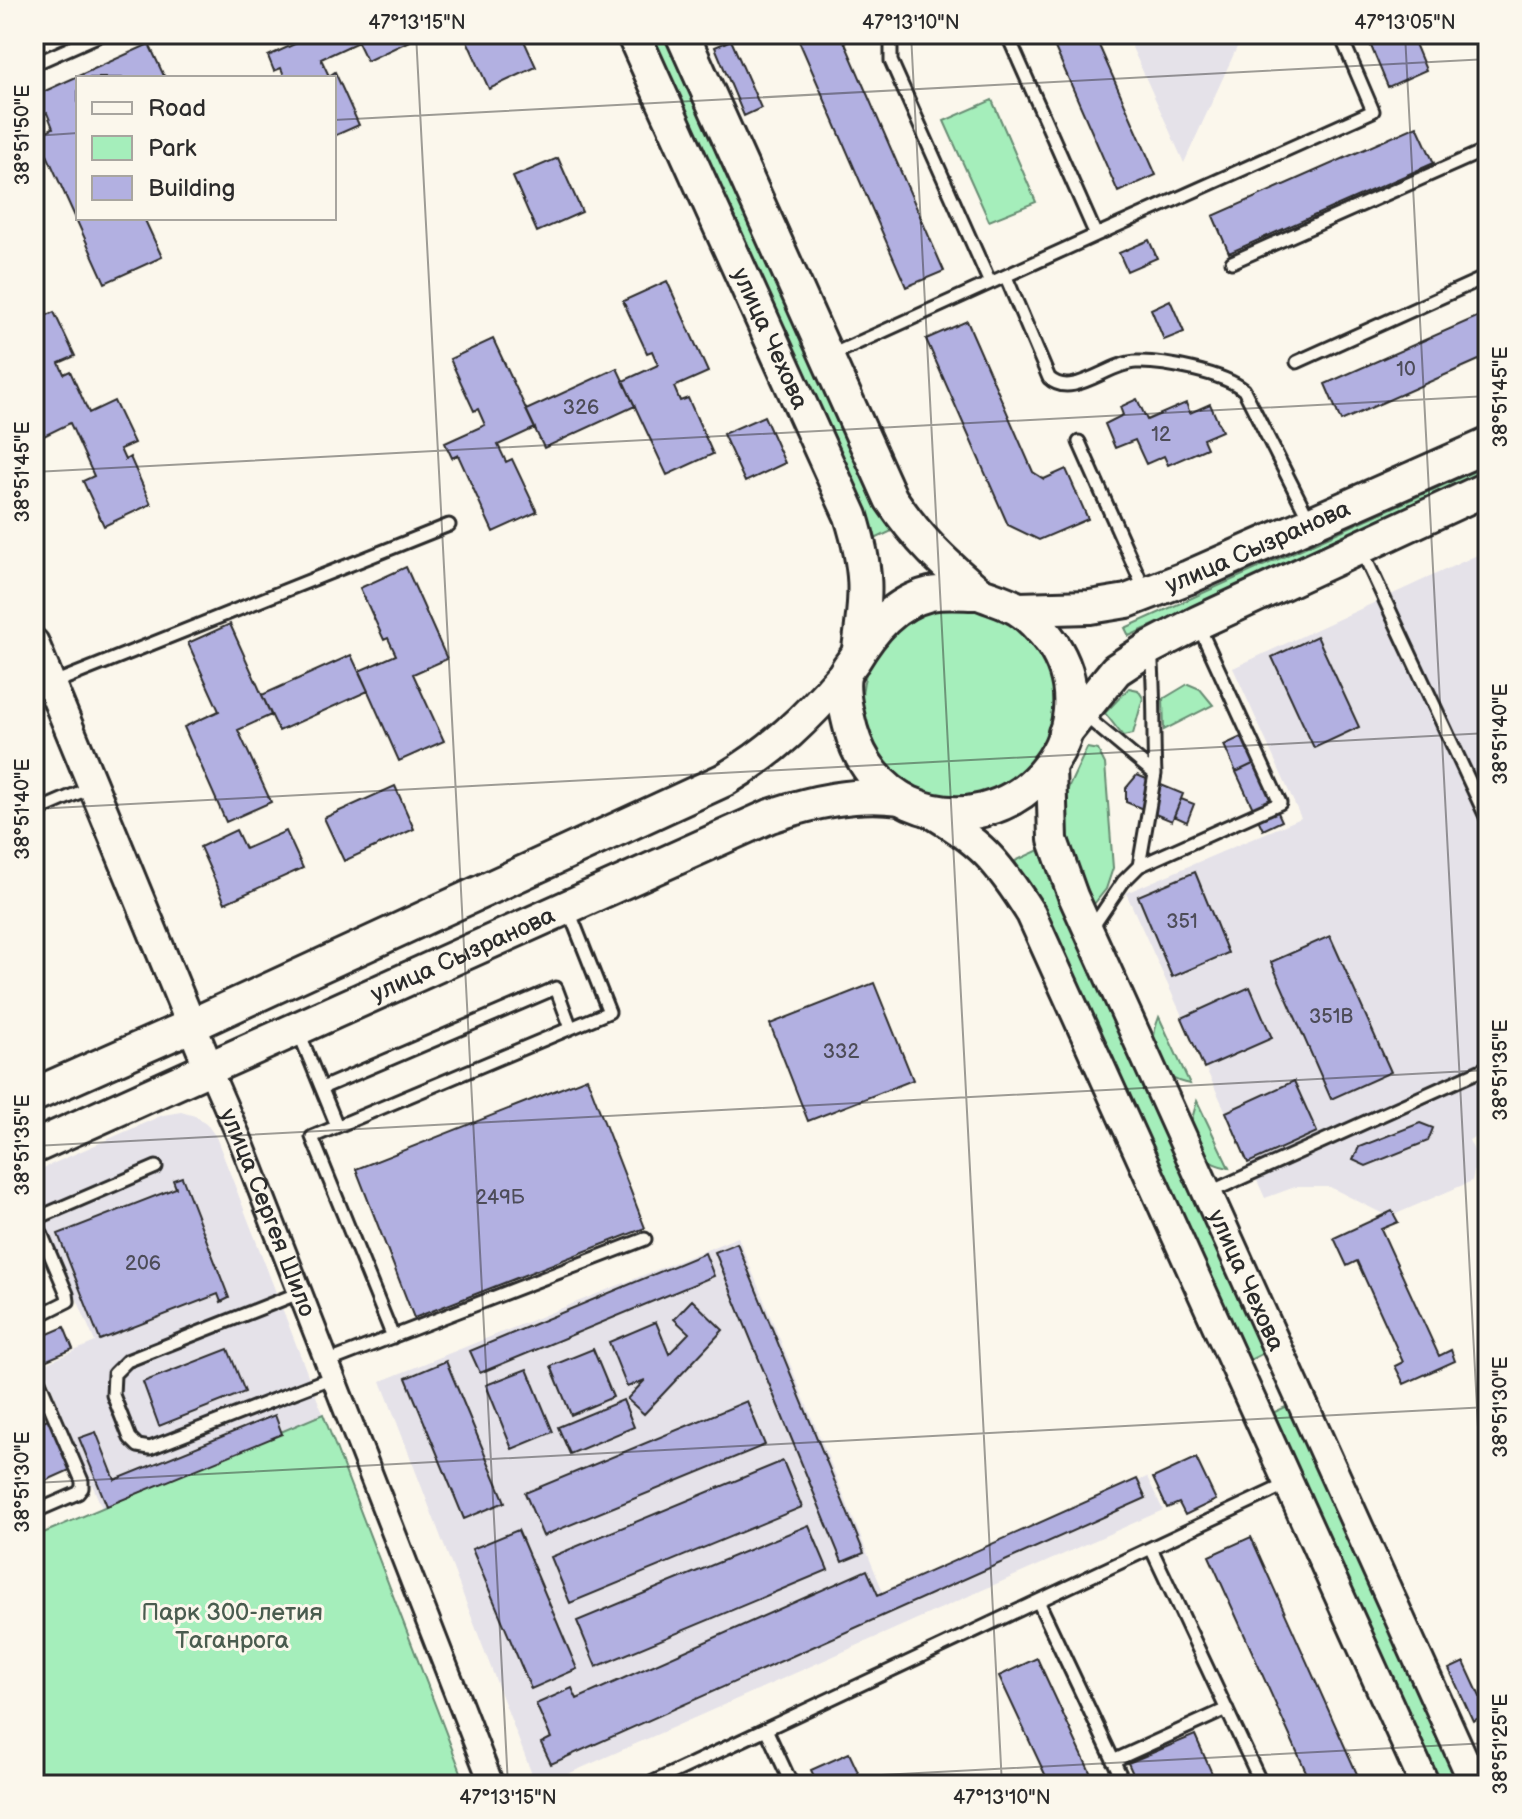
<svg xmlns="http://www.w3.org/2000/svg" width="1522" height="1819" font-family="'Balsamiq Sans',sans-serif">
<style>
.built{fill:#e5e2e9}
.green{fill:#a5eebb;stroke:#688c73;stroke-width:2}
.building{fill:#b2b0e1;stroke:#2b2b2b;stroke-width:2}
.lines{fill:none;stroke-linecap:round;stroke-linejoin:round}
.service-casing{stroke:#2b2b2b;stroke-width:17}
.minor-casing{stroke:#2b2b2b;stroke-width:28}
.tertiary-casing{stroke:#2b2b2b;stroke-width:34}
.secondary-casing{stroke:#2b2b2b;stroke-width:38}
.service{stroke:#fbf7ec;stroke-width:11}
.minor{stroke:#fbf7ec;stroke-width:22}
.tertiary{stroke:#fbf7ec;stroke-width:28}
.secondary{stroke:#fbf7ec;stroke-width:32}
.ticks{fill:none;stroke:#2b2b2b;stroke-width:2;stroke-opacity:0.45}
.labels{text-anchor:middle;dominant-baseline:central;stroke-width:6;stroke-linejoin:round;paint-order:stroke}
.number-label{font-size:20px;fill:#4d4c58}
.street-label{font-size:24px;fill:#2b2b2b;stroke:#fbf7ec}
.park-label{font-size:24px;fill:#4a5c4f;stroke:#fbf7ec}
.neatline{fill:none;stroke:#2b2b2b;stroke-width:3}
.ticks-label{font-size:20px;text-anchor:middle;fill:#2b2b2b}
</style>
<rect width="100%" height="100%" fill="#fbf7ec"/>
<filter id="ink" filterUnits="userSpaceOnUse"><feTurbulence type="fractalNoise" baseFrequency=".0125" numOctaves="2"/><feDisplacementMap in="SourceGraphic" scale="16" xChannelSelector="R" yChannelSelector="G"/><feConvolveMatrix kernelMatrix="1 2 1 2 8 2 1 2 1" color-interpolation-filters="sRGB"/></filter>
<g filter="url(#ink)">
<!-- built -->
<path class="built" d="M 1126,34 L 1243,34 L 1184,163 Z
M 1488,550 L 1488,1131 L 1469,1140 L 1477,1157 L 1472,1181 L 1389,1217 L 1330,1187 L 1295,1187 L 1265,1198 L 1126,893 L 1301,818 L 1233,668 Z
M 181,1112 L 195,1116 L 206,1123 L 216,1137 L 323,1414 L 102,1508 L 42,1365 L 95,1342 L 34,1197 L 34,1172 L 163,1115 Z
M 738,1237 L 884,1594 L 1147,1477 L 1163,1510 L 543,1785 L 536,1785 L 381,1381 Z"/>
<!-- green -->
<path class="green" d="M 645,34 L 672,34 L 896,529 L 873,540 Z
M 992,100 L 1036,202 L 989,221 L 944,121 Z
M 1488,465 L 1488,475 L 1129,636 L 1125,628 Z
M862 701a97 97 0 1 1 194 0a97 97 0 1 1-194 0Z
M 1188,684 L 1200,689 L 1213,705 L 1164,730 L 1163,699 Z
M 1129,688 L 1138,690 L 1143,698 L 1133,734 L 1123,736 L 1105,713 Z
M 1087,748 L 1098,750 L 1105,764 L 1113,868 L 1106,889 L 1094,904 L 1061,829 L 1065,795 Z
M 1039,850 L 1268,1351 L 1244,1363 L 1015,861 Z
M 1159,1017 L 1190,1084 C 1156,1079 1147,1047 1159,1017 Z
M 1197,1101 L 1229,1168 C 1200,1163 1200,1150 1190,1126 Z
M 1292,1404 L 1464,1785 L 1435,1785 L 1268,1415 Z
M 323,1414 L 466,1785 L 34,1785 L 34,1537 Z"/>
<!-- building -->
<path class="building" d="M 306,34 L 354,34 L 358,42 L 321,59 L 329,76 L 335,72 L 359,125 L 334,136 L 334,78 L 285,78 L 281,68 L 274,71 L 268,56 L 308,38 Z
M 354,34 L 424,34 L 367,61 Z
M 464,34 L 521,34 L 536,67 L 489,89 Z
M 796,34 L 841,34 L 944,271 L 906,287 Z
M 1049,34 L 1094,34 L 1156,175 L 1118,192 Z
M 1366,34 L 1411,34 L 1426,70 L 1388,87 Z
M 731,40 L 761,108 L 744,116 L 715,47 Z
M 149,44 L 165,78 L 78,78 L 78,218 L 144,218 L 162,257 L 105,283 L 38,135 L 53,128 L 47,113 L 34,118 L 34,96 Z
M 1417,126 L 1434,163 L 1229,253 L 1213,216 Z
M 558,158 L 582,212 L 537,232 L 513,177 Z
M 1149,240 L 1157,258 L 1127,271 L 1119,253 Z
M 667,281 L 708,372 L 674,387 L 680,401 L 688,398 L 713,454 L 667,475 L 623,381 L 658,365 L 652,351 L 647,353 L 623,301 Z
M 1170,300 L 1184,332 L 1164,340 L 1151,309 Z
M 54,312 L 75,356 L 59,363 L 64,374 L 70,371 L 89,413 L 114,401 L 134,443 L 120,449 L 125,460 L 130,457 L 151,504 L 104,526 L 83,481 L 94,476 L 70,423 L 44,436 L 34,413 L 34,321 Z
M 1488,312 L 1488,356 L 1341,421 L 1325,384 Z
M 967,321 L 1033,472 L 1044,479 L 1066,469 L 1088,519 L 1039,540 L 1008,525 L 926,339 Z
M 493,339 L 535,428 L 498,445 L 506,462 L 512,459 L 537,512 L 493,532 L 458,455 L 452,458 L 445,443 L 485,425 L 478,409 L 474,411 L 450,359 Z
M 617,368 L 635,406 L 544,448 L 526,410 Z
M 1137,399 L 1147,420 L 1186,403 L 1190,413 L 1210,404 L 1222,431 L 1203,439 L 1207,448 L 1168,465 L 1164,456 L 1146,464 L 1135,440 L 1115,448 L 1105,424 L 1123,415 L 1120,407 Z
M 764,416 L 785,463 L 745,482 L 723,434 Z
M 406,567 L 447,659 L 413,674 L 444,741 L 399,761 L 359,671 L 396,655 L 388,638 L 384,640 L 360,588 Z
M 230,624 L 271,715 L 238,730 L 271,802 L 226,822 L 184,727 L 219,711 L 188,643 Z
M 1317,636 L 1359,727 L 1314,748 L 1272,657 Z
M 351,655 L 368,691 L 279,731 L 262,695 Z
M 1243,736 L 1255,763 L 1236,772 L 1224,745 Z
M 1255,763 L 1282,821 L 1263,830 L 1236,772 Z
M 1137,775 L 1183,794 L 1172,821 L 1126,802 L 1126,788 Z
M 395,786 L 414,829 L 344,861 L 324,818 Z
M 1181,799 L 1194,804 L 1187,822 L 1174,816 Z
M 236,830 L 245,849 L 286,831 L 303,868 L 225,903 L 200,847 Z
M 1195,872 L 1228,953 L 1172,977 L 1138,896 Z
M 1330,936 L 1391,1072 L 1331,1099 L 1271,962 Z
M 874,983 L 913,1080 L 808,1121 L 770,1024 Z
M 1250,987 L 1272,1038 L 1204,1068 L 1182,1018 Z
M 587,1078 L 645,1228 L 414,1318 L 356,1169 Z
M 1294,1081 L 1317,1132 L 1248,1163 L 1226,1112 Z
M 1420,1123 L 1433,1128 L 1428,1141 L 1366,1166 L 1353,1160 L 1359,1147 Z
M 182,1177 L 229,1298 L 221,1302 L 218,1294 L 100,1340 L 58,1234 L 176,1188 L 173,1180 Z
M 1392,1211 L 1398,1222 L 1381,1229 L 1439,1356 L 1451,1350 L 1455,1361 L 1404,1384 L 1395,1366 L 1403,1362 L 1357,1261 L 1347,1266 L 1334,1238 Z
M 737,1243 L 864,1553 L 842,1562 L 715,1252 Z
M 705,1253 L 714,1276 L 480,1373 L 470,1351 Z
M 692,1300 L 723,1330 L 644,1414 L 627,1399 L 645,1380 L 627,1387 L 609,1342 L 656,1322 L 669,1354 L 689,1333 L 674,1319 Z
M 64,1327 L 73,1349 L 40,1363 L 34,1349 L 34,1340 Z
M 228,1349 L 245,1392 L 159,1426 L 143,1382 Z
M 593,1349 L 613,1397 L 571,1415 L 551,1366 Z
M 446,1361 L 505,1502 L 464,1519 L 406,1378 Z
M 527,1369 L 553,1432 L 512,1449 L 486,1385 Z
M 623,1400 L 634,1427 L 570,1454 L 558,1427 Z
M 747,1401 L 765,1445 L 543,1536 L 525,1493 Z
M 275,1415 L 282,1434 L 107,1506 L 79,1438 L 96,1432 L 115,1480 Z
M 50,1418 L 72,1469 L 34,1486 L 34,1425 Z
M 1196,1458 L 1216,1500 L 1185,1515 L 1179,1503 L 1167,1508 L 1153,1478 Z
M 783,1461 L 802,1507 L 570,1603 L 551,1557 Z
M 1137,1479 L 1146,1498 L 551,1764 L 541,1743 L 551,1738 L 536,1704 L 572,1688 L 577,1699 L 867,1570 L 878,1595 Z
M 809,1525 L 828,1570 L 596,1667 L 577,1621 Z
M 518,1530 L 577,1669 L 531,1689 L 472,1549 Z
M 1251,1537 L 1362,1785 L 1312,1785 L 1209,1556 Z
M 1037,1658 L 1096,1785 L 1050,1785 L 999,1676 Z
M 1464,1662 L 1488,1714 L 1473,1721 L 1449,1669 Z
M 1195,1735 L 1214,1778 L 1197,1785 L 1138,1785 L 1128,1763 Z
M 849,1753 L 864,1785 L 818,1785 L 811,1770 Z"/>
<g class="lines">
<!-- service casing -->
<g class="service-casing">
<path id="service" d="M 891,34 L 891,61 L 990,283
M 1007,34 L 1096,235 L 1373,111 L 1340,34
M 34,64 L 102,34
M 1232,262 L 1488,149
M 1006,277 L 1049,378 C 1072,400 1108,363 1136,362 C 1163,361 1224,373 1244,390 L 1311,523
M 829,356 L 1096,235
M 1297,362 L 1488,276
M 1079,442 L 1146,593
M 1362,551 L 1488,821
M 1151,651 C 1155,692 1153,733 1155,774
M 51,684 L 449,525
M 1083,714 L 1155,774 L 1139,866
M 34,812 L 92,787
M 1092,928 L 1123,882 L 1139,866 L 1280,803 L 1199,627
M 299,1033 L 337,1126
M 322,1088 L 556,988 L 571,1028
M 1208,1193 L 1488,1067
M 34,1216 L 35,1219 L 156,1167
M 299,1293 L 127,1361 L 114,1374 L 113,1395 L 130,1438 L 138,1446 L 150,1448 L 333,1377
M 34,1318 L 68,1301 L 67,1294 L 35,1219
M 393,1337 L 312,1137 L 609,1012 L 569,911
M 327,1362 L 645,1239
M 34,1369 L 82,1481 L 82,1488 L 78,1493 L 34,1512
M 34,1407 L 48,1402
M 1151,1548 L 1262,1785
M 1038,1601 L 1125,1785
M 766,1729 L 792,1785
M 1113,1761 L 1227,1709
M 647,1785 L 1287,1484"/>
</g>
<!-- minor casing -->
<g class="minor-casing">
<g id="minor">
<path id="s1" d="M 209,1068 L 242,1144 L 492,1785"/>
</g>
</g>
<!-- tertiary casing -->
<g class="tertiary-casing">
<g id="tertiary">
<path d="M 34,643 L 209,1068"/>
<path id="s2" d="M 1051,765 L 1053,840 L 1073,896 L 1475,1785"/>
<path d="M 926,810 C 981,842 997,860 1031,914 L 1425,1785"/>
</g>
</g>
<!-- secondary casing -->
<g class="secondary-casing">
<g id="secondary">
<path id="s3" d="M 633,34 L 851,516 C 868,571 867,593 859,649"/>
<path d="M 682,34 L 891,499 C 918,539 942,562 979,593"/>
<path d="M 979,593 C 991,598 1006,602 1018,609 C 1031,617 1043,631 1052,643 C 1113,735 1011,848 910,803 C 880,789 860,762 851,730 C 847,715 841,691 844,676 C 845,671 851,664 854,660 C 872,630 894,603 930,594 C 945,591 963,593 979,593 Z"/>
<path id="s4" d="M 1019,609 L 1090,607 L 1127,601 L 1189,577 L 1488,445"/>
<path d="M 1065,733 L 1116,670 L 1151,647 L 1197,623 L 1488,488"/>
<path d="M 34,1095 L 190,1026 L 724,780 C 772,752 808,717 844,675"/>
<path id="s5" d="M 34,1147 L 770,816 C 812,802 856,792 900,798"/>
</g>
</g>
<!-- service -->
<use href="#service" class="service"/>
<!-- minor -->
<use href="#minor" class="minor"/>
<!-- tertiary -->
<use href="#tertiary" class="tertiary"/>
<!-- secondary -->
<use href="#secondary" class="secondary"/>
</g>
</g>
<!-- ticks -->
<path class="ticks" d="M 416,34 L 508,1785M 911,34 L 1002,1785M 1405,34 L 1488,1618M 334,120 L 1488,59M 34,136 L 78,133M 34,472 L 1488,396M 34,809 L 1488,733M 34,1146 L 1488,1070M 34,1483 L 1488,1407M 692,1785 L 1488,1743"/>
<g class="labels">
<!-- number labels -->
<g class="number-label">
<text x="1406" y="370">10</text>
<text x="581" y="408">326</text>
<text x="1161" y="435">12</text>
<text x="1182" y="922">351</text>
<text x="1331" y="1017">351В</text>
<text x="841" y="1052">332</text>
<text x="500" y="1198">249Б</text>
<text x="143" y="1264">206</text>
</g>
<!-- street labels -->
<g class="street-label">
<text stroke="none"><textPath href="#s3" startOffset="334">улица Чехова</textPath></text>
<text stroke="none"><textPath href="#s4" startOffset="250">улица Сызранова</textPath></text>
<text stroke="none"><textPath href="#s5" startOffset="470">улица Сызранова</textPath></text>
<text stroke="none"><textPath href="#s1" startOffset="156">улица Сергея Шило</textPath></text>
<text stroke="none"><textPath href="#s2" startOffset="556">улица Чехова</textPath></text>
</g>
<!-- park labels -->
<g class="park-label">
<text x="232" y="1612">Парк 300-летия<tspan x="232" dy="28">Таганрога</tspan></text>
</g>
</g>
<!-- margin -->
<rect width="1522" height="1819" fill="none" stroke="#fbf7ec" stroke-width="88"/>
<!-- legend -->
<rect x="76" y="76" width="260" height="144" fill="#fbf7ec" stroke="#a8a59f" stroke-width="2"/>
<rect x="92" y="102" width="40" height="12" fill="#fbf7ec" stroke="#a8a59f" stroke-width="2"/>
<text x="148" y="116" font-size="24" fill="#2b2b2b">Road</text>
<rect x="92" y="136" width="40" height="24" fill="#a5eebb" stroke="#a8a59f" stroke-width="2"/>
<text x="148" y="156" font-size="24" fill="#2b2b2b">Park</text>
<rect x="92" y="176" width="40" height="24" fill="#b2b0e1" stroke="#a8a59f" stroke-width="2"/>
<text x="148" y="196" font-size="24" fill="#2b2b2b">Building</text>
<rect x="44" y="44" width="1434" height="1731" class="neatline"/>
<g class="ticks-label">
<text x="417" y="29">47°13'15"N</text>
<text x="911" y="29">47°13'10"N</text>
<text x="1405" y="29">47°13'05"N</text>
<text transform="translate(22 135) rotate(-90)" y="7">38°51'50"E</text>
<text transform="translate(1500 397) rotate(-90)" y="7">38°51'45"E</text>
<text transform="translate(22 472) rotate(-90)" y="7">38°51'45"E</text>
<text transform="translate(1500 734) rotate(-90)" y="7">38°51'40"E</text>
<text transform="translate(22 809) rotate(-90)" y="7">38°51'40"E</text>
<text transform="translate(1500 1070) rotate(-90)" y="7">38°51'35"E</text>
<text transform="translate(22 1145) rotate(-90)" y="7">38°51'35"E</text>
<text transform="translate(1500 1407) rotate(-90)" y="7">38°51'30"E</text>
<text transform="translate(22 1482) rotate(-90)" y="7">38°51'30"E</text>
<text transform="translate(1500 1744) rotate(-90)" y="7">38°51'25"E</text>
<text x="508" y="1804">47°13'15"N</text>
<text x="1002" y="1804">47°13'10"N</text>
</g>
</svg>
